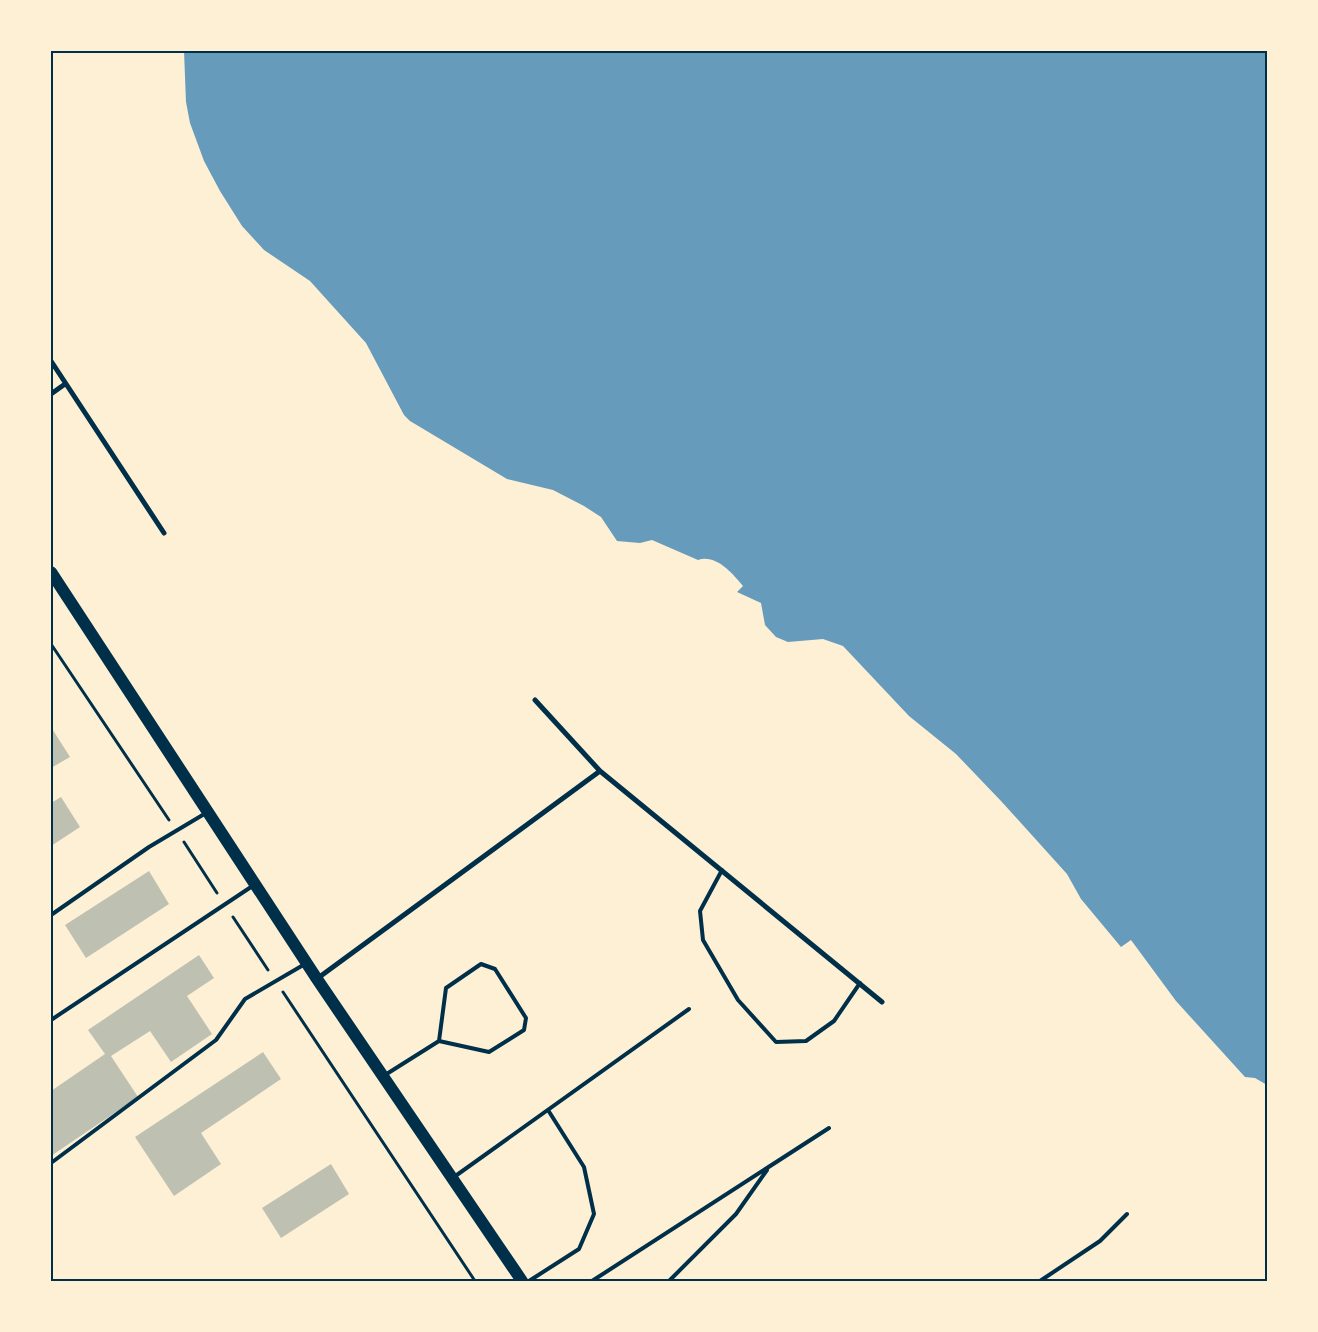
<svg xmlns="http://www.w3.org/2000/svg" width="1318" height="1332" font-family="'Nunito Sans',sans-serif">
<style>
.water{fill:#669bbc}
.building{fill:#bec0b2}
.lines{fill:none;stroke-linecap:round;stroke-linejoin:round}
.path{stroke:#003049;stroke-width:3}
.service{stroke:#003049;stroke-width:4}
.minor{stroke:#003049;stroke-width:5}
.primary{stroke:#003049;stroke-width:12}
.neatline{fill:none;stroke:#003049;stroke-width:2}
</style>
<rect width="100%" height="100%" fill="#fdf0d5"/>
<!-- water -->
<path class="water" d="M 184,51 L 1267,51 L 1267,1085 L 1255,1078 L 1245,1077 L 1176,1001 L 1131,940 L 1121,947 L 1081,899 L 1067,874 L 1001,801 L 956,754 L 909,716 L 843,646 L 823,639 L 788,642 L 776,637 L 765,625 L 761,603 L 737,592 L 743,586 C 732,573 716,554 698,560 L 652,540 L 640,543 L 617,541 L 601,517 L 584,506 L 553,490 L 507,479 L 410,421 L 404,415 L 366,343 L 310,281 L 264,250 L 242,226 L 220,191 L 204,161 L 190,123 L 186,102 Z"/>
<!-- building -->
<path class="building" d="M 51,727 L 70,757 L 51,768 Z
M 61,797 L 80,827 L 51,846 L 51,803 Z
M 149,871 L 169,904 L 86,958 L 65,925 Z
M 199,955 L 214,978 L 187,996 L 212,1034 L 171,1062 L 150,1031 L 111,1056 L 138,1097 L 51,1156 L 51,1091 L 105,1054 L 88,1030 Z
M 263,1052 L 281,1079 L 201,1133 L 221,1164 L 174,1196 L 135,1137 Z
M 331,1164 L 349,1194 L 281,1238 L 262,1208 Z"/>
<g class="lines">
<!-- path -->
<path class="path" d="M 51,644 L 169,820
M 184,842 L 217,893
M 233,917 L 268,970
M 283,992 L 475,1281"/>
<!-- service -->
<path class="service" d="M 722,870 L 700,911 L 703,940 L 738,1000 L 776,1042 L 806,1041 L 834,1021 L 860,983
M 51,915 L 149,847 L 206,813
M 51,1020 L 254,885
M 385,1075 L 439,1041 L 446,988 L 481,964 L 495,969 L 526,1018 L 524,1030 L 489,1052 L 439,1041
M 51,1163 L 216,1040 L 245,999 L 305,964
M 454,1177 L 689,1009
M 529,1281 L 579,1249 L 594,1214 L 584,1167 L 548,1110
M 592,1281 L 829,1128
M 669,1281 L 736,1214 L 767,1170
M 1040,1281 L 1100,1241 L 1127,1214"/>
<!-- minor -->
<path class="minor" d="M 51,361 L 164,533
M 51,394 L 65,384
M 535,700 L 600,771
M 318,978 L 600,771 L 882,1002"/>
<!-- primary -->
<path class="primary" d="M 51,572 L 317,979 L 522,1281"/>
</g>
<!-- border -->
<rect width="1318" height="1332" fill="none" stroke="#fdf0d5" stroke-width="105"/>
<rect x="52" y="52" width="1214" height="1228" class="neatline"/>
</svg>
